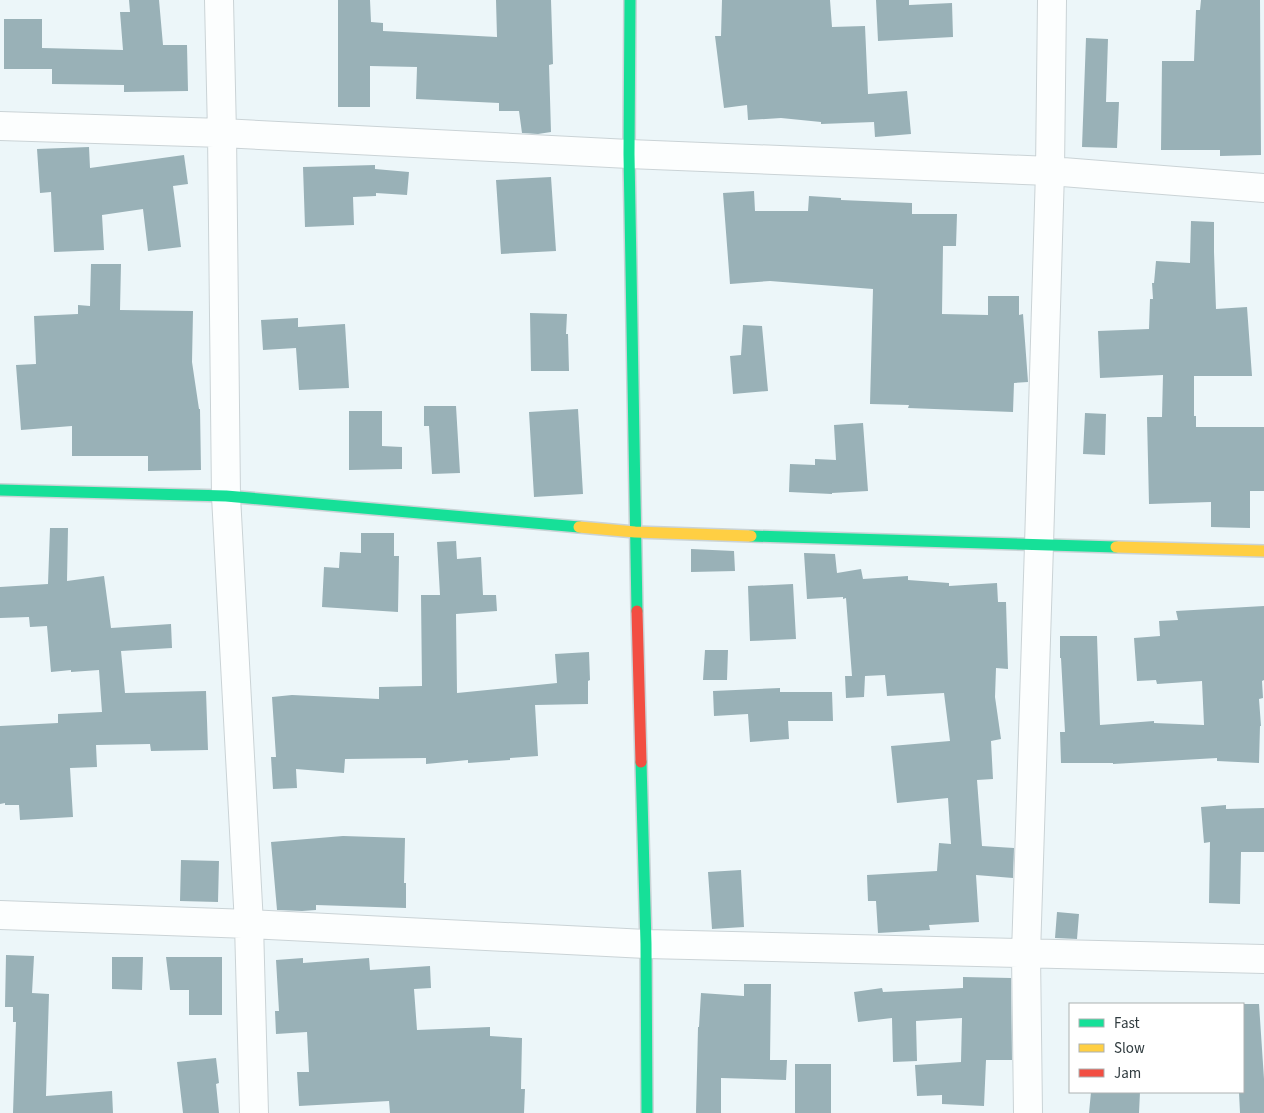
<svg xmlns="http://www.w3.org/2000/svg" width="1264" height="1113" font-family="'Source Sans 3',sans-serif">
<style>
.building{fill:#99b1b7}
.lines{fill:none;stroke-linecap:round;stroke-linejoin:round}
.street-casing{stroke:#cad3d6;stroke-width:30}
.fast-casing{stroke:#cad3d6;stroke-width:14}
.slow-casing{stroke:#cad3d6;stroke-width:14}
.jam-casing{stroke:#cad3d6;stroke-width:14}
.street{stroke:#fcfefe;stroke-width:28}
.fast{stroke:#16e098;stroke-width:11}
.slow{stroke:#ffcf43;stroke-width:11}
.jam{stroke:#f24e42;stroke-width:11}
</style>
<rect width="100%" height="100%" fill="#ecf6f9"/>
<!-- building -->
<path class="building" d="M 129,0 L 159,0 L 163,45 L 187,45 L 188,91 L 124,92 L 124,85 L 52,84 L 52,69 L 4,69 L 4,19 L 42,19 L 42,48 L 123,50 L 120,12 L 130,12 Z
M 338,0 L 370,0 L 371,22 L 383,23 L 383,31 L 497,37 L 496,0 L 551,0 L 553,64 L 549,65 L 551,132 L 538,134 L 522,133 L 519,111 L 499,111 L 499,103 L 416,99 L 417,67 L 370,66 L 370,107 L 338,107 Z
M 722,0 L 830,0 L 832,27 L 865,26 L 868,94 L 907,91 L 911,134 L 875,137 L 874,122 L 821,124 L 821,122 L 781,118 L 748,120 L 747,105 L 724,108 L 715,36 L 721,36 Z
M 876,0 L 909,0 L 909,5 L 952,3 L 953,37 L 878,41 Z
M 1201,0 L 1260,0 L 1261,155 L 1220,156 L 1220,150 L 1161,150 L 1162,61 L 1194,61 L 1196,10 L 1200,10 Z
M 1086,38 L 1108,39 L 1106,102 L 1119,102 L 1117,148 L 1082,147 Z
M 89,147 L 90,168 L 184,155 L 188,184 L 173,186 L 181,247 L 148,251 L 143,209 L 102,215 L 104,250 L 54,252 L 51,192 L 40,193 L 37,149 Z
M 375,165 L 375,169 L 409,172 L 407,195 L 376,193 L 376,196 L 353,197 L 354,225 L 305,227 L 303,167 Z
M 551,177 L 556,251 L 501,254 L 496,180 Z
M 754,191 L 755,211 L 808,211 L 809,196 L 841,198 L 841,200 L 912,203 L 912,214 L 957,214 L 956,246 L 943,246 L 942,314 L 988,315 L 988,296 L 1019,296 L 1019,315 L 1023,314 L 1028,382 L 1014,383 L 1013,412 L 908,408 L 909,405 L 870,404 L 873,289 L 770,281 L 730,284 L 723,193 Z
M 1191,221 L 1214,222 L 1214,252 L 1216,309 L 1247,307 L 1252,376 L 1194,376 L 1194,416 L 1196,416 L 1196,427 L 1264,427 L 1264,491 L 1250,491 L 1250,528 L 1211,527 L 1211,502 L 1149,504 L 1147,417 L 1162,417 L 1163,375 L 1100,378 L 1098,331 L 1149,329 L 1150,299 L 1153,299 L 1152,283 L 1154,283 L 1156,261 L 1190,263 Z
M 91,264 L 121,264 L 120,310 L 193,311 L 192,362 L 199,409 L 200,409 L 201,470 L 148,471 L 148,456 L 72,456 L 72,426 L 21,430 L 16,365 L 36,364 L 34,316 L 78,314 L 78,305 L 90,306 Z
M 530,313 L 567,314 L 566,334 L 568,334 L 569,371 L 531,371 Z
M 298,318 L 298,327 L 345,324 L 349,388 L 299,390 L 296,348 L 263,350 L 261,320 Z
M 743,325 L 762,326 L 768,391 L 733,394 L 730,356 L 741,355 Z
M 424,406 L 456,406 L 460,473 L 432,474 L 429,426 L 424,426 Z
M 578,409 L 583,494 L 534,497 L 529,412 Z
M 349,411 L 382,411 L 382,446 L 402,447 L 402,469 L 349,470 Z
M 1085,413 L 1106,414 L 1105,455 L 1083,454 Z
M 863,423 L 868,491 L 832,493 L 832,494 L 789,492 L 790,464 L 815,465 L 815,459 L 836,460 L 834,425 Z
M 50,528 L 68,528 L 67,581 L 104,576 L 111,628 L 171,624 L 172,648 L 121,651 L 125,693 L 206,691 L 208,750 L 151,751 L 150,744 L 96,745 L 97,767 L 70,768 L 73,817 L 20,820 L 19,805 L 5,805 L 5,803 L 0,804 L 0,726 L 58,723 L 58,714 L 102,712 L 99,670 L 71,672 L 71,670 L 51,672 L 47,626 L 30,627 L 29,617 L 0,618 L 0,587 L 48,584 Z
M 361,533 L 394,533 L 394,556 L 399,556 L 398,612 L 322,607 L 324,567 L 339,568 L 340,552 L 361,553 Z
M 456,541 L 457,559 L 481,557 L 483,595 L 496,595 L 497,611 L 456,614 L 457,693 L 557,683 L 555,654 L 589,652 L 590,680 L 588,681 L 588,704 L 535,705 L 538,756 L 510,758 L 510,760 L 468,763 L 468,760 L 426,764 L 426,758 L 345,759 L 344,773 L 296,769 L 297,788 L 273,789 L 271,757 L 276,757 L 272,697 L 292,695 L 379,699 L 379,687 L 422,686 L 421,595 L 440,595 L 437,542 Z
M 691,549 L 734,551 L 735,571 L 691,572 Z
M 804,553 L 835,554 L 837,573 L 861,569 L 863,579 L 908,576 L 908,580 L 949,583 L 949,586 L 997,583 L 998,602 L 1006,602 L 1008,669 L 996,668 L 995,697 L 1001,739 L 991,741 L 993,779 L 977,780 L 982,846 L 1014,848 L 1013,878 L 976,875 L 979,922 L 929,925 L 930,930 L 878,933 L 876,901 L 868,901 L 867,875 L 937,871 L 939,843 L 951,844 L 948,798 L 897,803 L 891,746 L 950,741 L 944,693 L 887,696 L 885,675 L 865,676 L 864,697 L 846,698 L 845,676 L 852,676 L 846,598 L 843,599 L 843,597 L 807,599 Z
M 793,584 L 796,639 L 750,641 L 748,586 Z
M 1264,606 L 1264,680 L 1262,681 L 1263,698 L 1259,699 L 1261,726 L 1260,726 L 1259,763 L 1217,761 L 1217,758 L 1113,764 L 1113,763 L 1061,763 L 1060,732 L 1065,732 L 1061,658 L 1060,658 L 1060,636 L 1097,636 L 1100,725 L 1154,721 L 1154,723 L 1204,725 L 1202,681 L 1157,684 L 1156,680 L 1137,681 L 1134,638 L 1160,636 L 1159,621 L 1178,620 L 1176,611 Z
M 705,650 L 728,650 L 727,680 L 703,680 Z
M 780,688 L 780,692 L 832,692 L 833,721 L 788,721 L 789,739 L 750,742 L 748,714 L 714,716 L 713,691 Z
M 1226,805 L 1226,809 L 1264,808 L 1264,852 L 1241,852 L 1240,904 L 1209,903 L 1210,842 L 1204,843 L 1201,807 Z
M 343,836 L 405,838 L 404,883 L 406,883 L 406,908 L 316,905 L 316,910 L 302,911 L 277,910 L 271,842 Z
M 181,860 L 219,861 L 218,902 L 180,901 Z
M 741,870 L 744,927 L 712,929 L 708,872 Z
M 1057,912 L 1079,914 L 1077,939 L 1055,938 Z
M 6,955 L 34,956 L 32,993 L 49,994 L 46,1096 L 112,1091 L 113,1113 L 13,1113 L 16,1022 L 13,1022 L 13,1007 L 5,1007 Z
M 112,957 L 143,957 L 142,990 L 112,989 Z
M 166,957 L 222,957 L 222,1015 L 189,1015 L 189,990 L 170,990 Z
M 303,958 L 303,963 L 369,958 L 370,970 L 430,966 L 431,988 L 414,989 L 417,1030 L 490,1027 L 490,1036 L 522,1038 L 521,1089 L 525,1089 L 524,1113 L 390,1113 L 389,1101 L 299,1106 L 297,1072 L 309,1072 L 307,1032 L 276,1034 L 275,1011 L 279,1011 L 276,960 Z
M 963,977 L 1011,978 L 1012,1060 L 986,1060 L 984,1106 L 942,1104 L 942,1095 L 917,1096 L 915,1065 L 961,1062 L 962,1018 L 916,1021 L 917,1061 L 893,1062 L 892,1018 L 858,1022 L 854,992 L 882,988 L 883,992 L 963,988 Z
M 744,984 L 771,984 L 770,1060 L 787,1060 L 786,1080 L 721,1078 L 721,1113 L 696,1113 L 698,1027 L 699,1027 L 701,993 L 744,996 Z
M 1243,1004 L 1259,1004 L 1264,1079 L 1264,1113 L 1240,1113 L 1239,1092 L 1243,1092 Z
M 216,1058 L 219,1083 L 216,1084 L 219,1113 L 183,1113 L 177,1062 Z
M 795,1064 L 831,1064 L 831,1113 L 795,1113 Z
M 1091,1092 L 1140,1092 L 1139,1113 L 1089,1113 Z"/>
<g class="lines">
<!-- street casing -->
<g class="street-casing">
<path id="street" d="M 219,0 L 222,133 L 226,496 L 249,924 L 254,1113
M 0,126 L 222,133 L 629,154 L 1050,171 L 1264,188
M 0,915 L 249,924 L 646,944 L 1264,959
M 1028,1113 L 1026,954 L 1039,545 L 1050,171 L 1052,0"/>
</g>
<!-- fast casing -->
<g class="fast-casing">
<path id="fast" d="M 630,0 L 629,154 L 637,611
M 0,490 L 226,496 L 579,527
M 751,536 L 1116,547
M 641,762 L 646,944 L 647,1113"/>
</g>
<!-- slow casing -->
<g class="slow-casing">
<path id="slow" d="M 579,527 L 635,532 L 751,536
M 1116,547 L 1264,551"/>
</g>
<!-- jam casing -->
<g class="jam-casing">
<path id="jam" d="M 637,611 L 641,762"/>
</g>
<!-- street -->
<use href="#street" class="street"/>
<!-- fast -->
<use href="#fast" class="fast"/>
<!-- slow -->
<use href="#slow" class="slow"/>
<!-- jam -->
<use href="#jam" class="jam"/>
</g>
<!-- legend -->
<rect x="1069" y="1003" width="175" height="90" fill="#ffffff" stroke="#acb1b2"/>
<rect x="1079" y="1019" width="25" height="8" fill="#16e098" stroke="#acb1b2"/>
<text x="1114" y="1028" font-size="15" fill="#303b3f">Fast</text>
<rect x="1079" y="1044" width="25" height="8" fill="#ffcf43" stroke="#acb1b2"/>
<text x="1114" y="1053" font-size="15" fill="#303b3f">Slow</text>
<rect x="1079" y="1069" width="25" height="8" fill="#f24e42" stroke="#acb1b2"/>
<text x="1114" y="1078" font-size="15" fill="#303b3f">Jam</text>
</svg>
